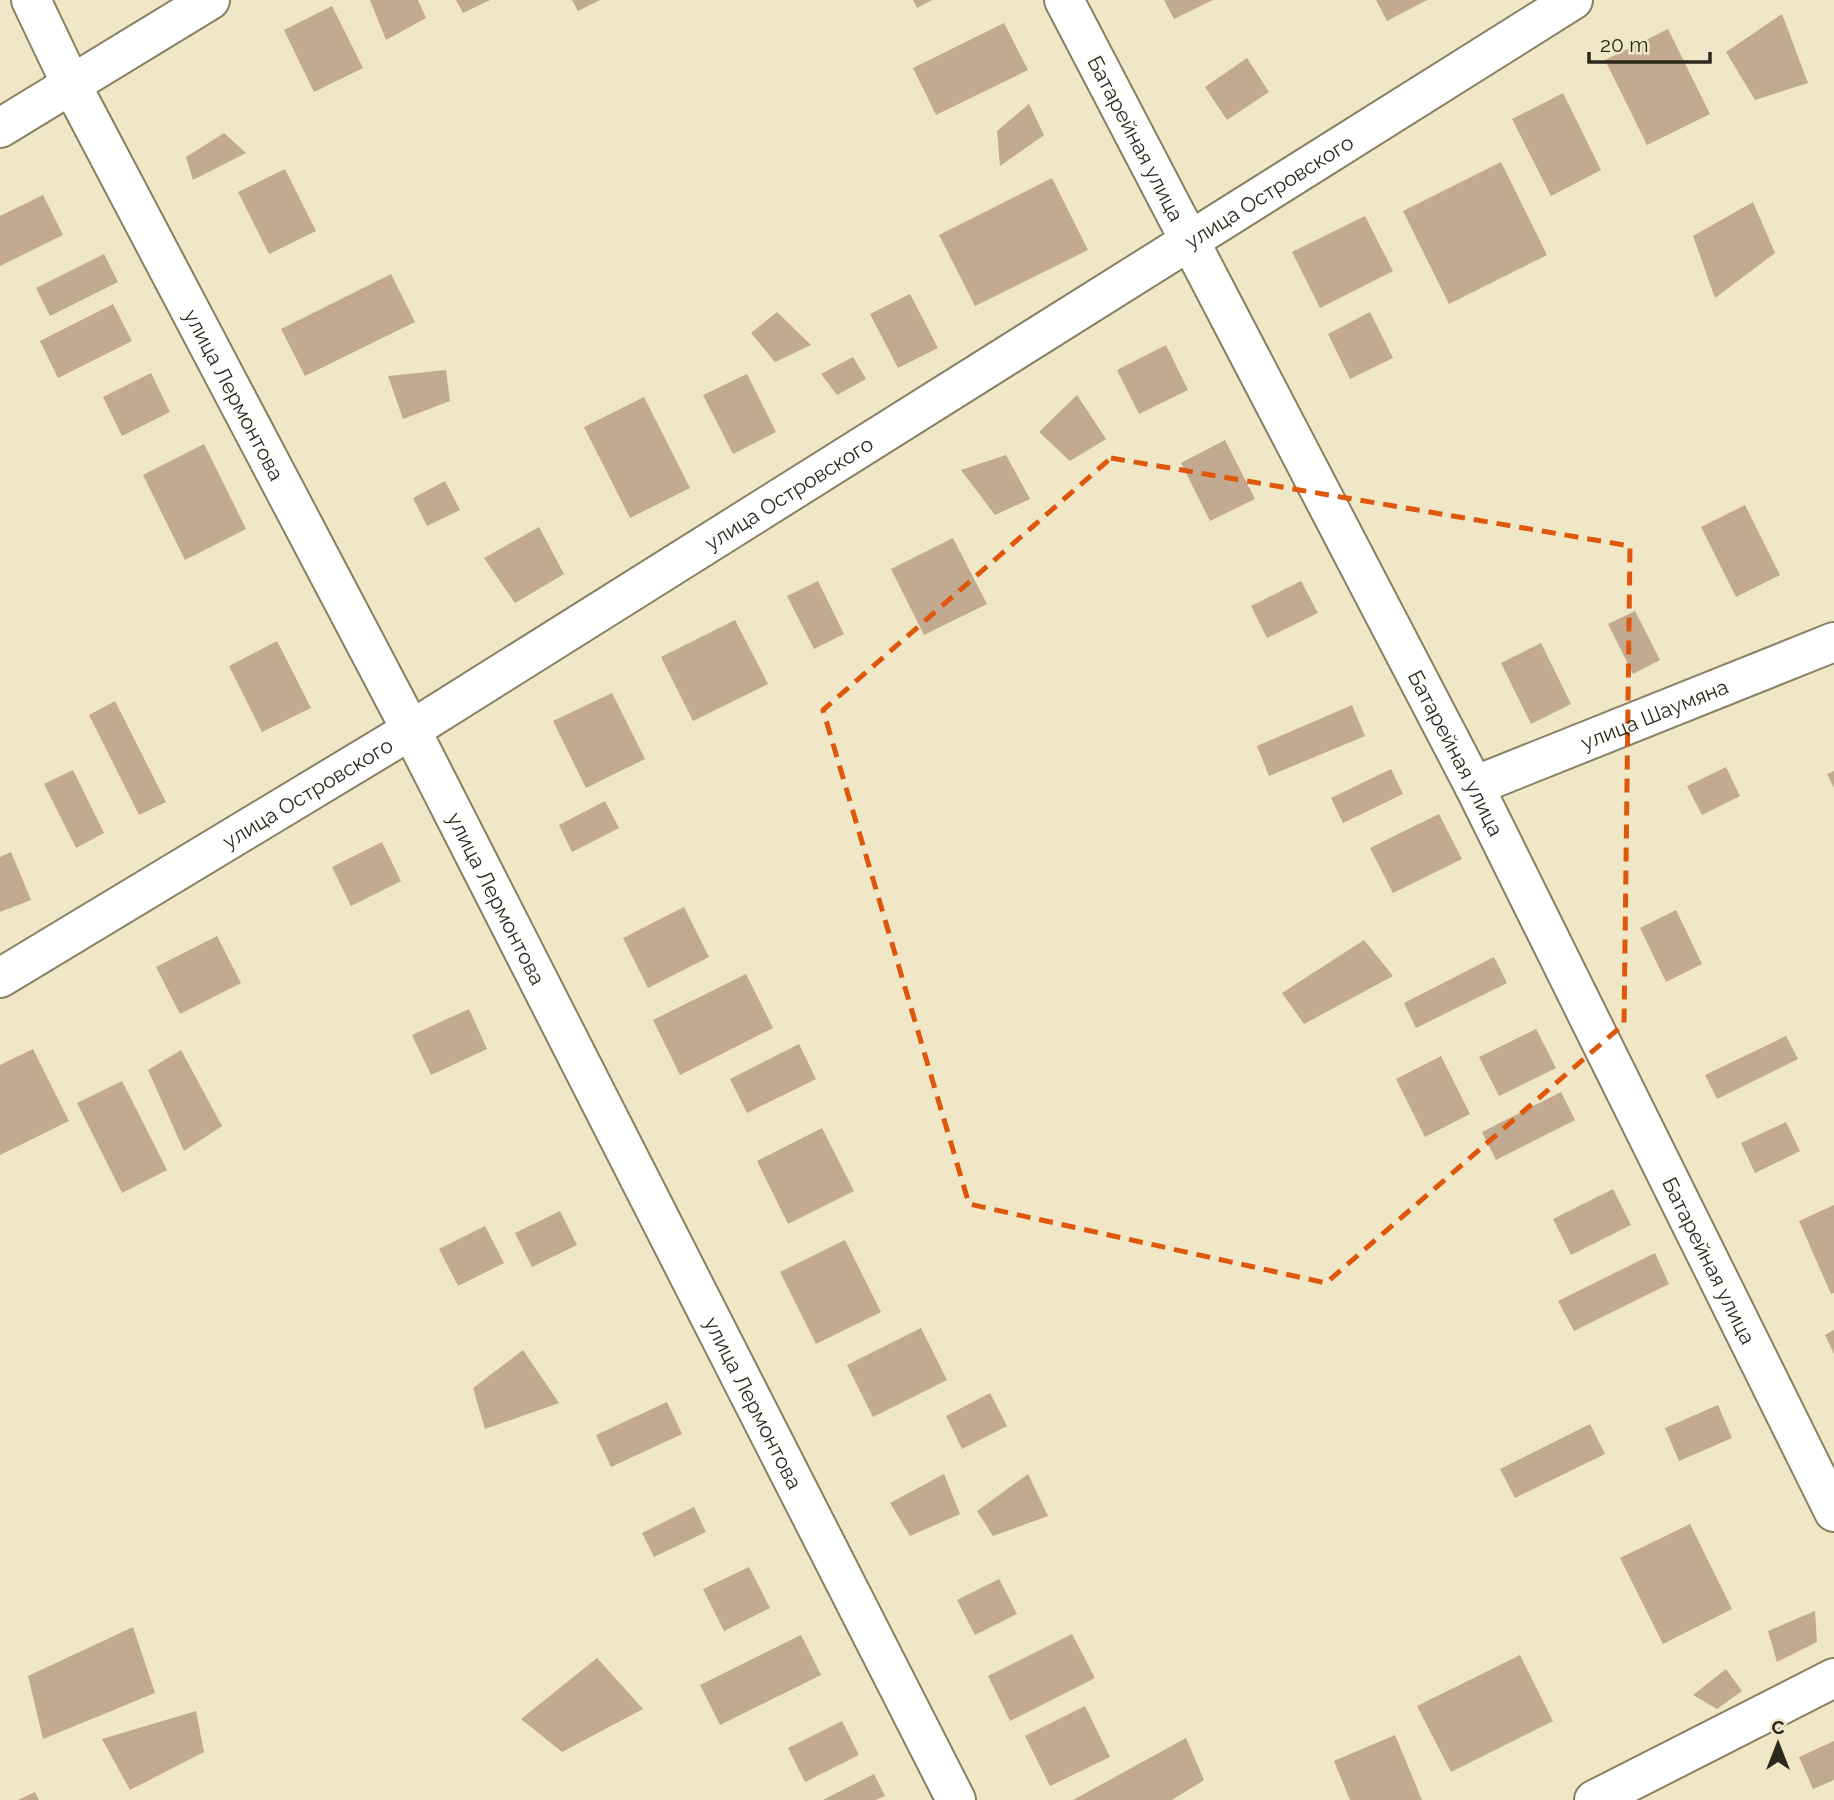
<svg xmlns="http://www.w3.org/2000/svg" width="1834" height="1800" font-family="Raleway,sans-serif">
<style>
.building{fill:#c2aa91}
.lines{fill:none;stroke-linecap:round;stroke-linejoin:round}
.minor-casing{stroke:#888062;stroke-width:42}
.minor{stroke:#fff;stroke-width:38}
.marked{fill:none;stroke:#df570d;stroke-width:5;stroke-dasharray:14 9;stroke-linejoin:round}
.labels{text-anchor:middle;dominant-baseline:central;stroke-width:5;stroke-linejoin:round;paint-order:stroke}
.street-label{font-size:21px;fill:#2c281c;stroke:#efe7c5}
</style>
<rect width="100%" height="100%" fill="#efe7c5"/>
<!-- building -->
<path class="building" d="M 370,0 L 418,0 L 426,18 L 386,40 Z
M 456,0 L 490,0 L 463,13 Z
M 572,0 L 600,0 L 578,11 Z
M 913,0 L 932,0 L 917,8 Z
M 1164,0 L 1213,0 L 1174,19 Z
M 1376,0 L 1427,0 L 1387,21 Z
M 332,6 L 363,68 L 314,92 L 284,30 Z
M 1782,14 L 1808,83 L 1755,100 L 1726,52 Z
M 1004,23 L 1028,70 L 936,115 L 913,68 Z
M 1668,29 L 1710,114 L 1647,145 L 1605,60 Z
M 1247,58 L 1269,92 L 1227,120 L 1205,87 Z
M 1563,93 L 1601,170 L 1551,196 L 1512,119 Z
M 1029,104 L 1044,135 L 1000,166 L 997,131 Z
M 224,133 L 246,153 L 193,180 L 186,157 Z
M 1501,162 L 1547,255 L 1449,304 L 1403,211 Z
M 285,169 L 316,231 L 269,254 L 238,192 Z
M 1052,178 L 1088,250 L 975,306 L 939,235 Z
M 43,195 L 63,235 L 0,266 L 0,216 Z
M 1753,202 L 1775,253 L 1715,298 L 1693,236 Z
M 1365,216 L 1393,271 L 1320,308 L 1292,252 Z
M 104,254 L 118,282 L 50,316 L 36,288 Z
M 391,274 L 415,322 L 305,376 L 281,329 Z
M 910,294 L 938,348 L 898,368 L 870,314 Z
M 113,304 L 132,341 L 58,378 L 40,341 Z
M 777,312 L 811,345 L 775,362 L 751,333 Z
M 1370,312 L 1393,358 L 1350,379 L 1328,334 Z
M 1166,345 L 1188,390 L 1139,414 L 1117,370 Z
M 853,357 L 866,379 L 837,395 L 821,374 Z
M 446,370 L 450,401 L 403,419 L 388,376 Z
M 151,373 L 170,412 L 122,436 L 103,397 Z
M 747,374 L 776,432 L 733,454 L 703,395 Z
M 1077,395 L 1106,439 L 1070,461 L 1039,432 Z
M 644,397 L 690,488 L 630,518 L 584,427 Z
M 1225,440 L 1255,499 L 1210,521 L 1181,463 Z
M 204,444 L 246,529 L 185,560 L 143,475 Z
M 1006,455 L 1030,499 L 995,515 L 961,470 Z
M 445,481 L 460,510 L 427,526 L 413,498 Z
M 1745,505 L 1780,575 L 1736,597 L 1701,527 Z
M 539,527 L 564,574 L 515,603 L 484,558 Z
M 953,538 L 987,604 L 924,635 L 891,569 Z
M 818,581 L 844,634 L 814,649 L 787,596 Z
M 1301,581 L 1318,613 L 1267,638 L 1251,606 Z
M 1635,611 L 1660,660 L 1633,674 L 1608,624 Z
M 735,620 L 768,684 L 693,721 L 661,657 Z
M 277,641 L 311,708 L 262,732 L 229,666 Z
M 1541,643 L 1571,704 L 1531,724 L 1501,663 Z
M 612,693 L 645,759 L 586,788 L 553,721 Z
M 115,701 L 166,802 L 139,815 L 89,715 Z
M 1352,705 L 1365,736 L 1269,776 L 1257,746 Z
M 1726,767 L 1740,796 L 1702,815 L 1687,786 Z
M 1391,769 L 1403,794 L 1343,823 L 1331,798 Z
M 73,770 L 104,833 L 76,848 L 44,784 Z
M 1834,771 L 1834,788 L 1827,774 Z
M 605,801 L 619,828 L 572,852 L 559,825 Z
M 1439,814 L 1462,859 L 1393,893 L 1370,848 Z
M 382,842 L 401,881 L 351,906 L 332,867 Z
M 11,852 L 31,900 L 0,912 L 0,857 Z
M 684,907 L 709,957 L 648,988 L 623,938 Z
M 1676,910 L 1702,964 L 1666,982 L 1640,928 Z
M 217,936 L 241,983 L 180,1014 L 156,967 Z
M 1364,940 L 1393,976 L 1304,1024 L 1282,993 Z
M 1494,957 L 1507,983 L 1416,1028 L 1404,1003 Z
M 746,974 L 773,1028 L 680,1075 L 653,1020 Z
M 469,1009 L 487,1049 L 431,1075 L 412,1035 Z
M 1536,1029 L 1556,1068 L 1499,1096 L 1479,1057 Z
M 1786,1036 L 1798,1059 L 1717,1099 L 1705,1075 Z
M 799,1044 L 816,1079 L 747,1113 L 730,1079 Z
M 33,1049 L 69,1121 L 0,1155 L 0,1065 Z
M 181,1050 L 222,1126 L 184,1151 L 148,1070 Z
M 1441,1056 L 1470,1114 L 1425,1137 L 1396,1079 Z
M 122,1081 L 167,1170 L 122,1193 L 77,1103 Z
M 1561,1092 L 1575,1120 L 1496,1160 L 1482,1132 Z
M 1786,1122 L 1800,1151 L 1755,1173 L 1741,1143 Z
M 822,1128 L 854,1191 L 788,1224 L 757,1161 Z
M 1613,1189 L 1631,1225 L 1571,1255 L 1553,1219 Z
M 1834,1205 L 1834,1293 L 1831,1294 L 1799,1221 Z
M 560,1211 L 577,1245 L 532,1267 L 515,1233 Z
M 485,1226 L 504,1263 L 458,1286 L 439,1249 Z
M 845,1240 L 881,1312 L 816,1344 L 780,1272 Z
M 1655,1253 L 1669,1284 L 1574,1331 L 1558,1301 Z
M 921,1328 L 947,1380 L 873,1417 L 847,1365 Z
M 1834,1330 L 1834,1354 L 1825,1335 Z
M 523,1350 L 559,1403 L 485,1429 L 473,1388 Z
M 990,1393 L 1007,1426 L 962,1449 L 946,1416 Z
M 667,1402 L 682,1434 L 611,1467 L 596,1435 Z
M 1718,1405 L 1732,1438 L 1679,1461 L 1665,1428 Z
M 1590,1424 L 1605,1454 L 1515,1498 L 1500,1469 Z
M 944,1474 L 960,1514 L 910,1536 L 890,1503 Z
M 1028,1474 L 1048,1516 L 993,1536 L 977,1511 Z
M 694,1507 L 706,1532 L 654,1557 L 642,1533 Z
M 1690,1524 L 1732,1609 L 1663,1644 L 1620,1558 Z
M 749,1567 L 770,1608 L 724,1631 L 703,1589 Z
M 999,1579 L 1017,1614 L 975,1635 L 957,1600 Z
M 1815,1611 L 1817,1642 L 1777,1662 L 1768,1631 Z
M 133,1627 L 155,1693 L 43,1739 L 28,1676 Z
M 1072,1634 L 1095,1678 L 1010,1721 L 988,1676 Z
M 801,1635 L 821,1675 L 720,1725 L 700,1685 Z
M 1520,1655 L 1553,1721 L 1451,1772 L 1417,1706 Z
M 597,1658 L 643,1709 L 562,1752 L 521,1719 Z
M 1726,1669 L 1742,1691 L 1717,1709 L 1693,1695 Z
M 1085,1706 L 1110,1757 L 1050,1786 L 1025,1736 Z
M 196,1711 L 204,1752 L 130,1790 L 102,1739 Z
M 842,1721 L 859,1755 L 805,1782 L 788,1748 Z
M 1395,1735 L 1422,1800 L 1350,1800 L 1334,1761 Z
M 1186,1738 L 1204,1780 L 1172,1800 L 1073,1800 Z
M 1834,1741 L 1834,1780 L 1813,1789 L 1799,1757 Z
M 874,1774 L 885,1796 L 876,1800 L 823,1800 Z
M 35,1792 L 39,1800 L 18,1800 Z"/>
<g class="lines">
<!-- minor casing -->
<g class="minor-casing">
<g id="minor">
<path id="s1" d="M 31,0 L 71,84 L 411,730 L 956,1800"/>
<path id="s2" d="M 1064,0 L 1474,786 L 1834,1512"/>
<path d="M 0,128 L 210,0"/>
<path id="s3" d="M 1474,786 L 1834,642"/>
<path id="s4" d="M 0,978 L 411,730 L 1573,0"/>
<path d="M 1594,1800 L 1834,1678"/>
</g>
</g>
<!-- minor -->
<use href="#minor" class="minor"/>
</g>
<!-- marked area -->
<path class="marked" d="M 1111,458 L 1630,546 L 1624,1024 L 1326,1283 L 969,1204 L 823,710 Z"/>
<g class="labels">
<!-- street labels -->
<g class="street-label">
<text stroke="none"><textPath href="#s2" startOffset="156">Батарейная улица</textPath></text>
<text stroke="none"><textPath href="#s4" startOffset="1493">улица Островского</textPath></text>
<text stroke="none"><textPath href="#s1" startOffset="444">улица Лермонтова</textPath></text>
<text stroke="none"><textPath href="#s4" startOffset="926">улица Островского</textPath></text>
<text stroke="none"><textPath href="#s3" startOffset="194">улица Шаумяна</textPath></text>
<text stroke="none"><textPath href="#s2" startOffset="849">Батарейная улица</textPath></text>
<text stroke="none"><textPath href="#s4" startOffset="359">улица Островского</textPath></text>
<text stroke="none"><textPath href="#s1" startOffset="1012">улица Лермонтова</textPath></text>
<text stroke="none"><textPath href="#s2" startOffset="1416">Батарейная улица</textPath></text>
<text stroke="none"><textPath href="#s1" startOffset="1578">улица Лермонтова</textPath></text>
</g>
</g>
<!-- north arrow -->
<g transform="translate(1778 1744)" stroke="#efe7c5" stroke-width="5" paint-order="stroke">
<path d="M0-5L12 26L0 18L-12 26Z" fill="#2c281c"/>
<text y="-10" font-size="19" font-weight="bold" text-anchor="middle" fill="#2c281c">С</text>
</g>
<!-- scale -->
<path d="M1589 52v10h121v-10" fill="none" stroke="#2c281c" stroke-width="3.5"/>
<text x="1600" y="52" font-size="21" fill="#2c281c" stroke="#efe7c5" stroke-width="5" paint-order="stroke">20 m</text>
</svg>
